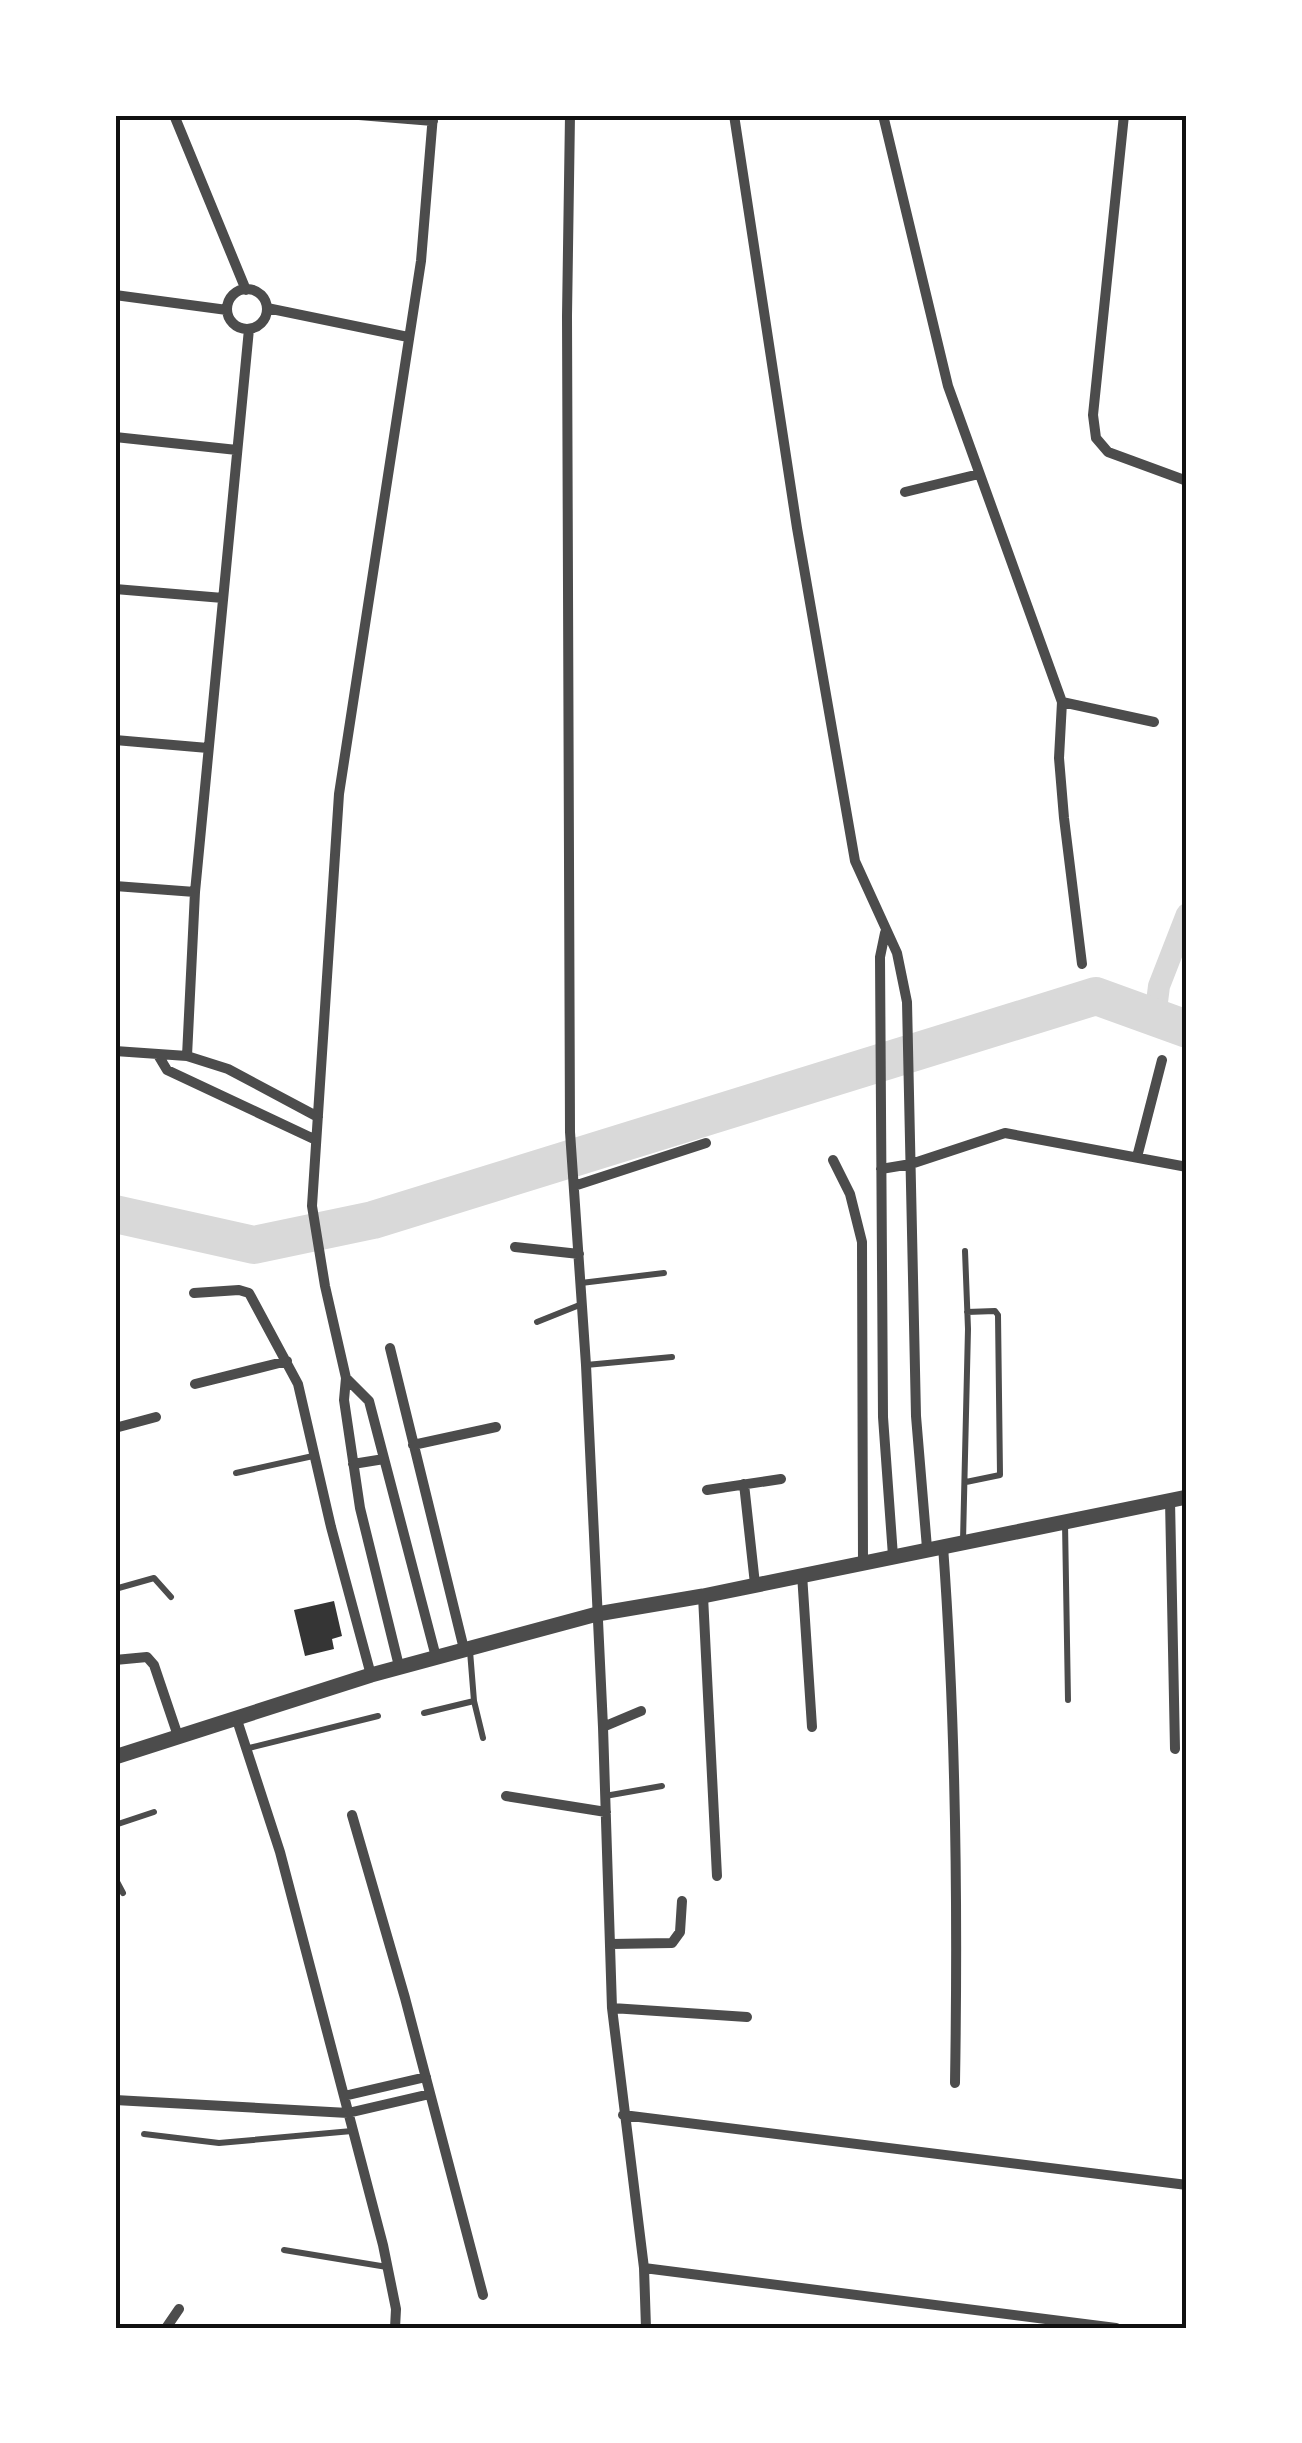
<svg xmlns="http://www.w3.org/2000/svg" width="1302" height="2443" font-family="Overpass,sans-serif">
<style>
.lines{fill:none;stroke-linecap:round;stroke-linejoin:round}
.canal{stroke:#d9d9d9;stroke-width:22}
.river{stroke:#d9d9d9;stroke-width:38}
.building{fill:#353535}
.service{stroke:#4c4c4c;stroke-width:6}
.minor{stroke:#4c4c4c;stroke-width:10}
.tertiary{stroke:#4c4c4c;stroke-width:15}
.neatline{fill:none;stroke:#111;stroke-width:4}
</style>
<rect width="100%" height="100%" fill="#fff"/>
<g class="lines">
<!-- canal -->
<path class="canal" d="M 1155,1018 L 1159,986 L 1187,914"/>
<!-- river -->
<path class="river" d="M 115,1214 L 254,1245 L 373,1220 L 1096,996 L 1187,1029"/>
</g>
<!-- building -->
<path class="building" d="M 334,1601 L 342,1636 L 332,1639 L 334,1649 L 305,1656 L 294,1610 Z"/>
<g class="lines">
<!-- service -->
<path class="service" d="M 581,1283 L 664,1273
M 537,1322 L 582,1304
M 586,1365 L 672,1357
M 236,1473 L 313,1456
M 966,1482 L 1000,1475 L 998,1315 L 995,1311 L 967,1312
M 1065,1523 L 1068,1700
M 963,1541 L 968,1329 L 965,1251
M 115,1589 L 154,1578 L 171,1597
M 470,1651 L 474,1701 L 483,1738
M 424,1713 L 474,1701
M 245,1749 L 378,1716
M 605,1796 L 662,1786
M 115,1825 L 154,1812
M 115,1878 L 123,1893
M 144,2134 L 219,2143 L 352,2131
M 284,2250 L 387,2267"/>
<!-- minor -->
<path class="minor" d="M 174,115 L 246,290
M 359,115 L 433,121
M 570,115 L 567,316 L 570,1132 L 586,1365 L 603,1727 L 612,2008 L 644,2268 L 646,2328
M 734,115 L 797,528 L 855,861 L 897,953 L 907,1002 L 916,1416 L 927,1548
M 883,115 L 948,386 L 1062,702 L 1059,758 L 1064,818 L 1082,964
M 1124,115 L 1093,415 L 1096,438 L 1108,452 L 1187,481
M227 309a20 20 0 1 1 40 0a20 20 0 1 1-40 0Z
M 115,295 L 227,310
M 267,308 L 408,337
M 115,437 L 237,450
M 905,492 L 979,474
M 115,589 L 223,598
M 1062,702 L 1154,722
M 115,740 L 208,748
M 115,886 L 195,892
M 885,933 L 880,957 L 883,1417 L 893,1556
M 115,1051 L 187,1056 L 228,1069 L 318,1117
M 158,1055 L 167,1070 L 316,1140
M 187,1056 L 195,892 L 249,329
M 1137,1157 L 1162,1060
M 833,1160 L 850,1194 L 862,1242 L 863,1562
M 881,1169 L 911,1164 L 1005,1133 L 1187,1167
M 574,1186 L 706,1143
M 515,1247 L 579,1254
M 194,1293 L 239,1290 L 249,1293 L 298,1384 L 331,1527 L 371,1675
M 390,1348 L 464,1649
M 346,1378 L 369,1401 L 436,1657
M 195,1384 L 287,1361
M 115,1428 L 156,1417
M 413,1445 L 496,1427
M 353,1464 L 384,1459
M 744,1484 L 755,1584
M 707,1490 L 781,1479
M 1170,1500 L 1175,1749
M 943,1546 C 956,1725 958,1903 955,2083
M 802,1574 L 812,1727
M 703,1596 L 717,1876
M 115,1660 L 147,1657 L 154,1665 L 178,1736
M 399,1666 L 360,1508 L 344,1400 L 346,1378 L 325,1286 L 312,1206 L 339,794 L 421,261 L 433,115
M 236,1717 L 280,1852 L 383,2245 L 396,2309 L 395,2328
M 603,1727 L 641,1711
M 506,1796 L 606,1812
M 352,1815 L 405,1998 L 483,2295
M 611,1944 L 672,1943 L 680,1932 L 682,1901
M 612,2008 L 747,2017
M 344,2096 L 426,2077
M 115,2100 L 348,2113 L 430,2094
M 623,2115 L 1187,2185
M 644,2268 L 1116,2328
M 166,2328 L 179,2309"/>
<!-- tertiary -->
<path class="tertiary" d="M 115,1757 L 371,1675 L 597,1614 L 703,1596 L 1187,1497"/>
</g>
<!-- border -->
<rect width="1302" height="2443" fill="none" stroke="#ffffff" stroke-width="235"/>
<rect x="118" y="118" width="1066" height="2208" class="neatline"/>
</svg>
